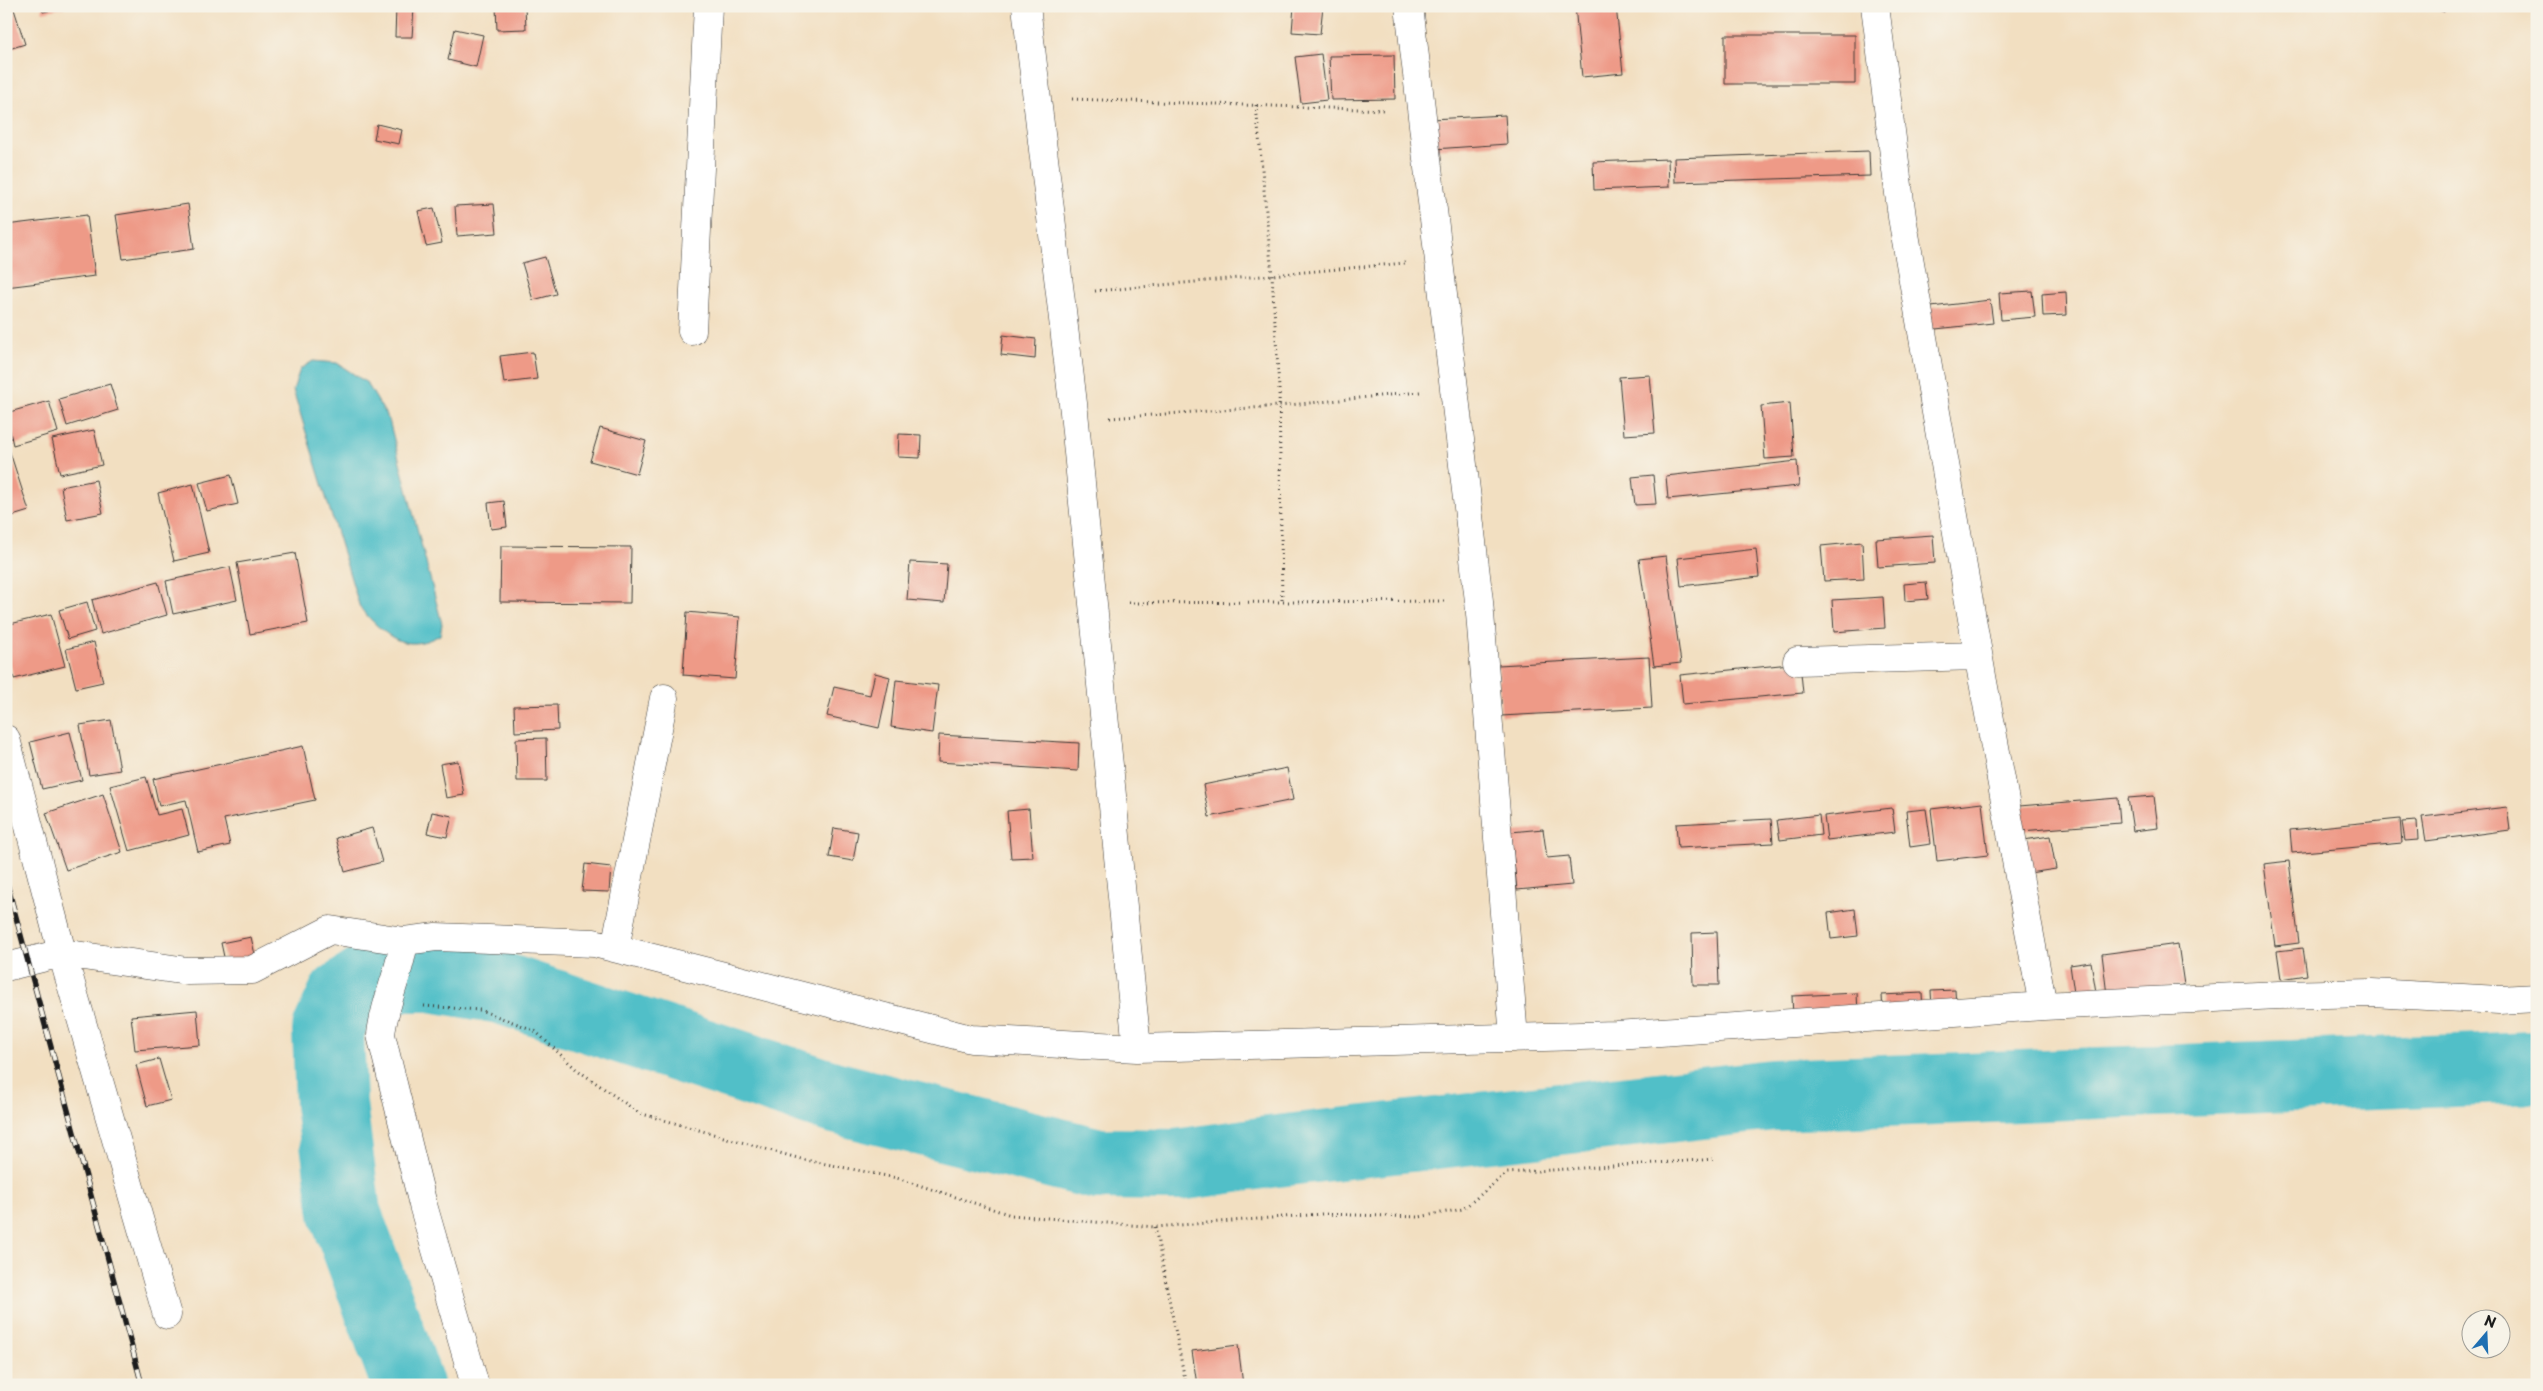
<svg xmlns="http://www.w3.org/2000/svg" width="2543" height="1391" font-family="'Playpen Sans',sans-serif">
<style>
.water{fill:#51bfc8;stroke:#366e72}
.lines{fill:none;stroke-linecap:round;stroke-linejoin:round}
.river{stroke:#51bfc8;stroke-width:72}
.building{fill:#ee9a87}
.minor-casing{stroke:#3c3935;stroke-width:29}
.path{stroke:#3c3935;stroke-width:3;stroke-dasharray:1 4;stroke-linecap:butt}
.minor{stroke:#fff;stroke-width:28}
.rail-casing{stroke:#1c1c1c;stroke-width:5.5}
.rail{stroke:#f7f3e8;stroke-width:4;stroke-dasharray:11;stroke-linecap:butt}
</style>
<rect width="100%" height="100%" fill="#f7f3e8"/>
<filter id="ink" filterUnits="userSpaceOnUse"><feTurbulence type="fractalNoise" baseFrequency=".02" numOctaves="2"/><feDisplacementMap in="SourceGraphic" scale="10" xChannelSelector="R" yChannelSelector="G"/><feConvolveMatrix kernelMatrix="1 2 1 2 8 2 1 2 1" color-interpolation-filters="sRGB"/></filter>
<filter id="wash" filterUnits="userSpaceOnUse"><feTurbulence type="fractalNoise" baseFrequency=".0096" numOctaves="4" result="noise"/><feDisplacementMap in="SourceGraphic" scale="20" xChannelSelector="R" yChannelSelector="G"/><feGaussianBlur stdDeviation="1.12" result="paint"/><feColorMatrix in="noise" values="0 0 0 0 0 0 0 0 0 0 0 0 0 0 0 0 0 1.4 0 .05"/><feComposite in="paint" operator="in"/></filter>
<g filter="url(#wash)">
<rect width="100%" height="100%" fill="#f2dfc1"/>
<!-- water -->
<path class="water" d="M 313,361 L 337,363 L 367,383 L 389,420 L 442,624 L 440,635 C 404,655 385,635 360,608 L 293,390 L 300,369 Z"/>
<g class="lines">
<!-- river -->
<path class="river" d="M 408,1385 L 345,1213 L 331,1104 L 328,1030 L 343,997 L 375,976 L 431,976 L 501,988 L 832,1097 L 1098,1164 L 1177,1165 L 1269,1152 L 1773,1095 L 2537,1067"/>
</g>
<g id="blocks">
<!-- building -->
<path class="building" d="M 6,6 L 13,6 L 25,44 L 6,50 Z
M 41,6 L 65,6 L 65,7 L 43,12 Z
M 496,6 L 525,6 L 526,29 L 497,30 Z
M 1294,6 L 1323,6 L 1320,34 L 1292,32 Z
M 1575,6 L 1616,6 L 1623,73 L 1582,77 Z
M 2429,6 L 2446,6 L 2444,12 Z
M 396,7 L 414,8 L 412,37 L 395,37 Z
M 455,29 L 483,35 L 476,67 L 448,60 Z
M 1725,35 L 1855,35 L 1855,84 L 1725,84 Z
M 1321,54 L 1327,100 L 1301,103 L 1295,57 Z
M 1394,55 L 1395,99 L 1331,100 L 1329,56 Z
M 1505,115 L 1507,144 L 1434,149 L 1432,119 Z
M 377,124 L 402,130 L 399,144 L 374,139 Z
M 1869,151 L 1870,176 L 1675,182 L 1674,158 Z
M 1668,159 L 1669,187 L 1594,190 L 1593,162 Z
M 188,204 L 194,249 L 123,259 L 116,215 Z
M 494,204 L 497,233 L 457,236 L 455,206 Z
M 434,208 L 442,243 L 426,246 L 418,211 Z
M 87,215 L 95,276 L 6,287 L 6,225 Z
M 545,257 L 556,294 L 533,300 L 522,263 Z
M 2032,291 L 2035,317 L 2001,320 L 1999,293 Z
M 2066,292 L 2067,315 L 2043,316 L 2042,294 Z
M 1990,300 L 1993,323 L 1926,330 L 1923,308 Z
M 1003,335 L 1036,339 L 1035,359 L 1001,355 Z
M 533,352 L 537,379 L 504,383 L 500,356 Z
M 1650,375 L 1655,433 L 1624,435 L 1619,377 Z
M 110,384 L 118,410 L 67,426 L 59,399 Z
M 49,401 L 58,432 L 13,445 L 6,413 Z
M 1790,403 L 1794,457 L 1765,459 L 1761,406 Z
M 600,428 L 646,441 L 637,474 L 590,461 Z
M 94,430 L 102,465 L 60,474 L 52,439 Z
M 899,434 L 921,435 L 920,458 L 898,457 Z
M 6,440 L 29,511 L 6,518 Z
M 1797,461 L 1799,486 L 1668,499 L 1666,476 Z
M 231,475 L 238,504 L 207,511 L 199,483 Z
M 1653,475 L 1656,504 L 1635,505 L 1632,477 Z
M 96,480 L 103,513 L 67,520 L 61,487 Z
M 193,484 L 209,553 L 174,561 L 158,493 Z
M 504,501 L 507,527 L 491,529 L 488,503 Z
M 1933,535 L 1935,563 L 1878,567 L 1876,539 Z
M 1862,542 L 1864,579 L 1824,581 L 1821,546 Z
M 501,546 L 631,547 L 630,603 L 500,602 Z
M 1756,549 L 1759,577 L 1681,586 L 1678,558 Z
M 295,553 L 308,623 L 250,634 L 237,563 Z
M 1666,556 L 1681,663 L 1654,666 L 1639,559 Z
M 910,562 L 947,564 L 944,603 L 907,600 Z
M 230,567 L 237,600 L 173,614 L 166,581 Z
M 158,582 L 167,615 L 101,634 L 92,600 Z
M 1926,582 L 1928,599 L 1905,601 L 1904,584 Z
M 1883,597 L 1885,628 L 1834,632 L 1832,600 Z
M 87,602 L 95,631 L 68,639 L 59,610 Z
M 687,612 L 740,617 L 735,679 L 683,675 Z
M 51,614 L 65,666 L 14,679 L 6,648 L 6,625 Z
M 94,642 L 103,682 L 76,688 L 66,649 Z
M 1649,657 L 1652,708 L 1501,716 L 1498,665 Z
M 1800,663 L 1803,693 L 1683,704 L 1680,675 Z
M 875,673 L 890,677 L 879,728 L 827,716 L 834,687 L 870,695 Z
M 896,680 L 938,685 L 932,733 L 891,727 Z
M 557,705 L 558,730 L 515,732 L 514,706 Z
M 111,720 L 120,770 L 89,775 L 80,725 Z
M 70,732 L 82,780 L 42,789 L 30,742 Z
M 939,735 L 1079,743 L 1078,771 L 938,762 Z
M 546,738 L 547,781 L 517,781 L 516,739 Z
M 303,746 L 315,800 L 224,819 L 230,845 L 198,852 L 186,800 L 159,806 L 153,779 Z
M 458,761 L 464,795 L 446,798 L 440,764 Z
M 1287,768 L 1293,800 L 1209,817 L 1203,785 Z
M 146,777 L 157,815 L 182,809 L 189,835 L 129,851 L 110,786 Z
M 103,794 L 122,852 L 66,870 L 46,813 Z
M 2154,796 L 2158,828 L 2133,831 L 2128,798 Z
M 2118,798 L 2120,823 L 2021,831 L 2019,806 Z
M 1982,803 L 1988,855 L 1937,861 L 1931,809 Z
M 2507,807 L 2510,830 L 2426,841 L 2422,817 Z
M 1892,808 L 1895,832 L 1827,840 L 1824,816 Z
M 1029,809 L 1033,857 L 1011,858 L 1007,811 Z
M 1926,809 L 1931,844 L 1910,847 L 1906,811 Z
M 432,812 L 452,816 L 447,837 L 427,833 Z
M 1819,815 L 1821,835 L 1780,840 L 1777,820 Z
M 1771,819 L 1773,843 L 1678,848 L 1676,824 Z
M 2400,819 L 2402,843 L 2292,853 L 2290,830 Z
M 2417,821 L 2418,840 L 2405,841 L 2402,822 Z
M 372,828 L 382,862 L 345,872 L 336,838 Z
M 834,828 L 858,832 L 853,861 L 829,857 Z
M 1543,829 L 1547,858 L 1569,856 L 1572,885 L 1517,890 L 1511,832 Z
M 2050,836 L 2056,869 L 2029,873 L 2024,840 Z
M 2289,861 L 2299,943 L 2275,946 L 2264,864 Z
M 585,864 L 611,867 L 609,892 L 582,891 Z
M 1855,909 L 1858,936 L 1831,939 L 1828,913 Z
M 1717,932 L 1719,985 L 1693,985 L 1692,933 Z
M 251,937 L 256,959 L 226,966 L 221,943 Z
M 2178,944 L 2184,985 L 2107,995 L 2102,954 Z
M 2303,948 L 2307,975 L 2281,979 L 2277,951 Z
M 2091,962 L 2097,998 L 2075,1000 L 2070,965 Z
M 1955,990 L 1956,1008 L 1932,1008 L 1931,991 Z
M 1857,993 L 1858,1014 L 1793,1017 L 1792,996 Z
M 1922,993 L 1923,1012 L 1883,1014 L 1882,995 Z
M 197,1010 L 200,1045 L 135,1050 L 131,1016 Z
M 159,1059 L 171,1100 L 147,1106 L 136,1065 Z
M 1238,1345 L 1243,1385 L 1197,1385 L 1192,1351 Z"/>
</g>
</g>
<g filter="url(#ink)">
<use href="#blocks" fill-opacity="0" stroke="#3c3935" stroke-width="1"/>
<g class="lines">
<!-- minor casing -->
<g class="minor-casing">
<path id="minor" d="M 1026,6 L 1074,412 L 1137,1048
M 1409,6 L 1479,601 L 1514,1038
M 1875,6 L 1902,217 L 1983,682 L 2043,1006
M 692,331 L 708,6
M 1797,661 L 1978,656
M 6,739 L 64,960 L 167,1315
M 404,941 C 400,974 384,1002 381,1035 L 423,1205 L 475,1385
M 615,948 L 664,698
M 6,967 L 62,953 L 187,971 L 252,970 L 330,930 L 404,941 L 436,937 L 594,943 L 971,1039 L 1137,1048 L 1616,1035 L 2043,1006 L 2279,995 L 2372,993 L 2499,1000 L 2537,998"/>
</g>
<!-- path -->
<path class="path" d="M 1072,99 L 1386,110
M 1256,105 L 1272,275 L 1279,388 L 1282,602
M 1095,291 L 1405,263
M 1110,418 L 1279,406 L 1420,392
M 1128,603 L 1444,601
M 424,1006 L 480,1010 L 534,1030 L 576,1069 L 639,1113 L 801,1159 L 897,1178 L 1011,1215 L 1155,1227 L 1322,1214 L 1419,1217 L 1463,1209 L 1507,1173 L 1716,1159
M 1155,1227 L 1186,1385"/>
<!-- minor -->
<use href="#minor" class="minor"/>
<!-- rail casing -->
<g class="rail-casing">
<path id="rail" d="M 6,880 L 142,1385"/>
</g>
<!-- rail -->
<use href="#rail" class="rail"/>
</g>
</g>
<!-- margin -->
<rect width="2543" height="1391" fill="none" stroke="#f7f3e8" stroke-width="25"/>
<!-- north arrow -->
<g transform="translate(2486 1334) rotate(19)"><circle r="24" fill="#f7f3e8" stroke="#9f9d96"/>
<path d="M0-4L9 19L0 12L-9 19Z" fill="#1f6fb2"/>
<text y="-8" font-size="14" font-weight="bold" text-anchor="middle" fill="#1c1c1c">N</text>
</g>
</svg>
